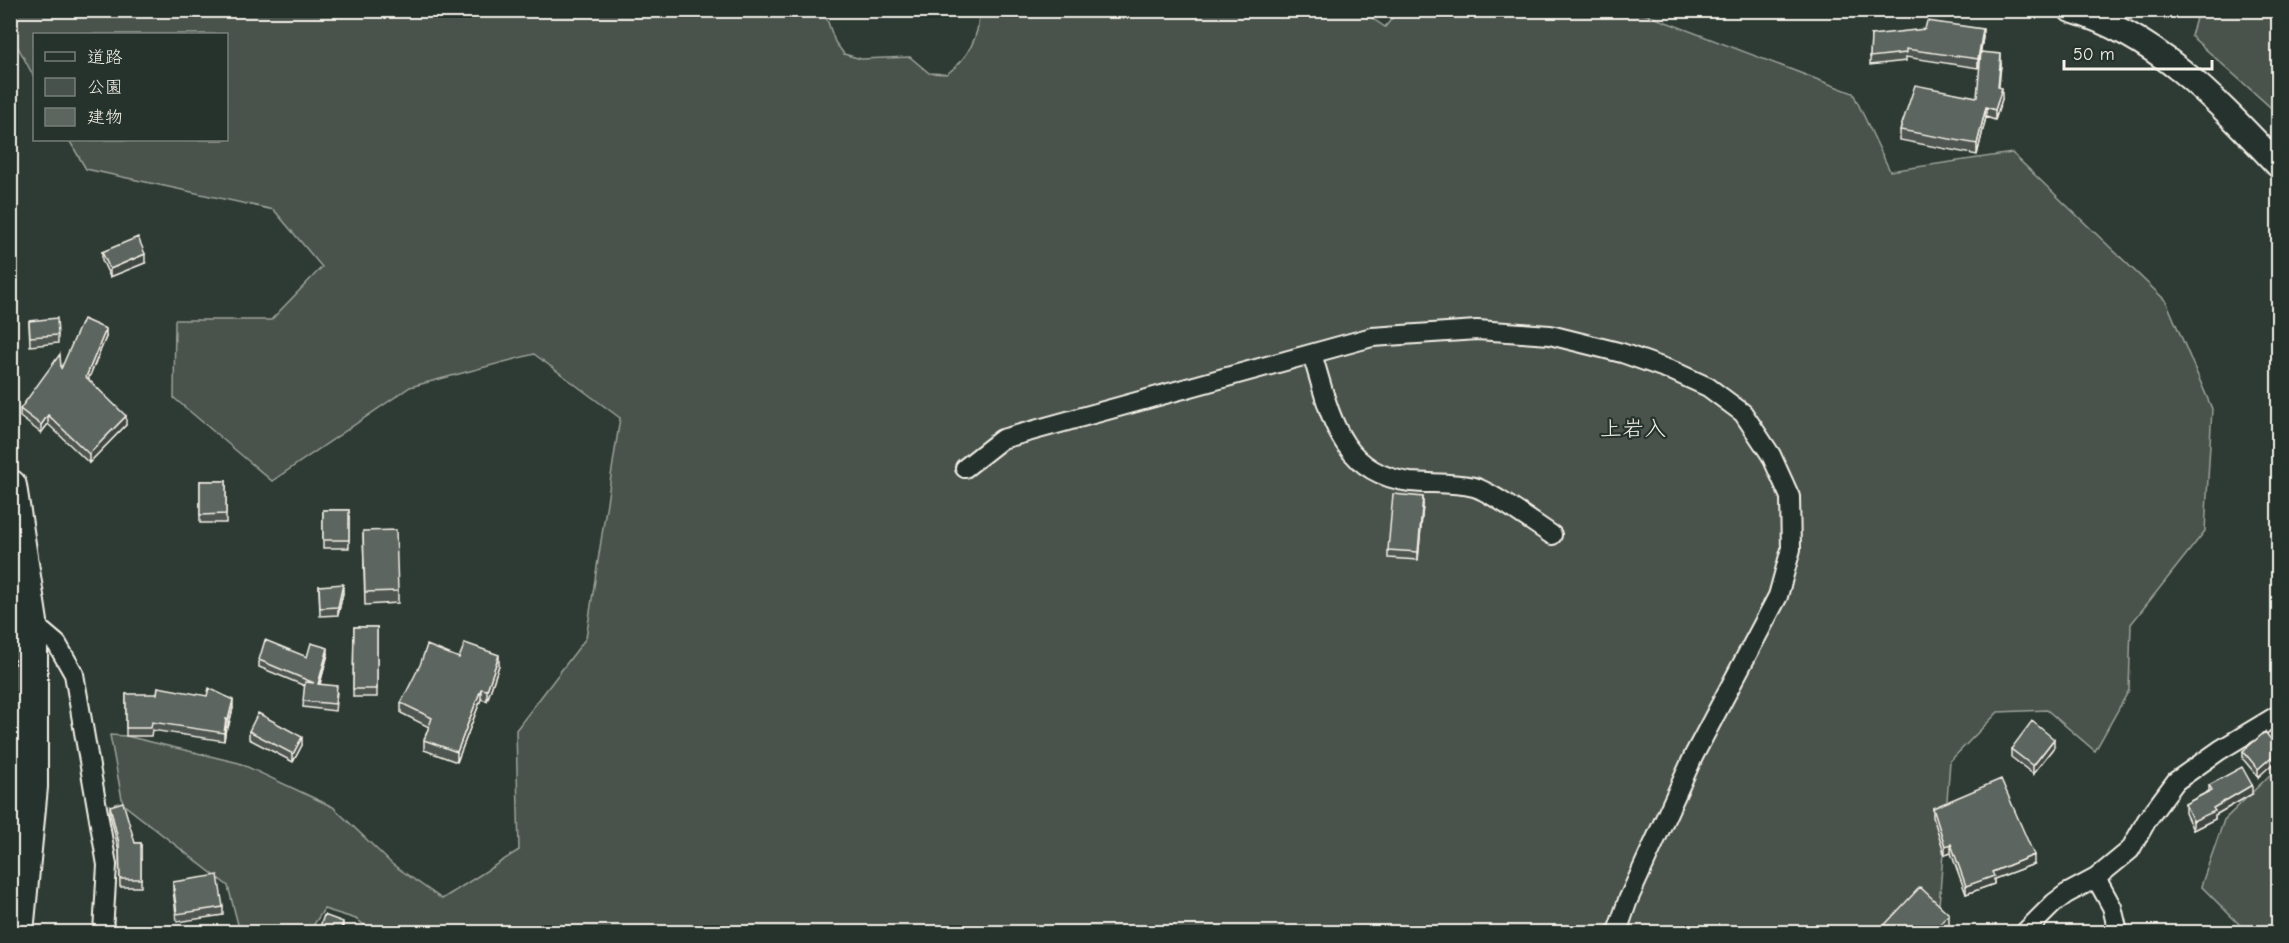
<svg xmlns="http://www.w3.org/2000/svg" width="2289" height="943" font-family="'Comic Neue','Klee One',sans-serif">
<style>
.green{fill:#48524c;stroke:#9ea29a;stroke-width:1.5}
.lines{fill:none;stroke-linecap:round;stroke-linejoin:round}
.minor-casing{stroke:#f4f1e8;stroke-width:22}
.tertiary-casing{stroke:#f4f1e8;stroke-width:28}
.trunk-casing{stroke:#f4f1e8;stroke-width:36}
.minor{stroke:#26332d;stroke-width:18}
.tertiary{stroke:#26332d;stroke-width:24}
.trunk{stroke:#26332d;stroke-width:32}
.wall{fill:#4f5751;stroke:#f4f1e8;stroke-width:1.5}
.shaded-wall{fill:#404742;stroke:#f4f1e8;stroke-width:1.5}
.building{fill:#5c655e;stroke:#f4f1e8;stroke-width:1.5}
.labels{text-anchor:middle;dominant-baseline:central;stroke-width:4.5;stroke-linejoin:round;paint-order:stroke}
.neighbourhood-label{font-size:22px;fill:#f4f1e8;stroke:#26332d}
</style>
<rect width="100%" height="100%" fill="#2e3b34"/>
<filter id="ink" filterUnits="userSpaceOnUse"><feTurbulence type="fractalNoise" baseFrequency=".0167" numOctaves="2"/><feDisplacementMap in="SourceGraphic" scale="12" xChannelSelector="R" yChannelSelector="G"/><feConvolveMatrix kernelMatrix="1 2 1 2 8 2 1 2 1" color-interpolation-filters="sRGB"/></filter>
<g filter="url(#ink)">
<!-- green -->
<path class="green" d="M 1360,10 L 1385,27 L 1398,11 L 1637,11 L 1853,93 L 1890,171 L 2012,153 L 2166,301 L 2212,409 L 2205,531 L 2131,624 L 2129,690 L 2095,751 L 2047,710 L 1998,712 L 1950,761 L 1937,932 L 374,932 L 356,919 L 324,909 L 309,932 L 240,932 L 228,886 L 123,804 L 110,735 L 126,736 L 239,763 L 333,807 L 392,864 L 442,899 L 519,850 L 516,730 L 586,638 L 620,418 L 534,354 L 410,387 L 272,481 L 174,398 L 175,320 L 271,320 L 322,267 L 274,210 L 86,169 L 69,140 L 226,140 L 226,34 L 34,34 L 34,77 L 11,34 L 10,11 L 824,11 L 835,42 L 844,54 L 861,59 L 910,57 L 929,73 L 947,74 C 967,59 980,37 979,11 Z
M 2198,11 L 2278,11 L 2278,114 L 2191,36 Z
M 2278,767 L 2278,932 L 2247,932 L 2201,886 L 2224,820 Z"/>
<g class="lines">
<!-- minor casing -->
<g class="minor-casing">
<path id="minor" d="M 1312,354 C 1330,412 1338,473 1410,482 C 1431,484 1453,482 1474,487 C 1490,491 1535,524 1552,535
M 965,468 L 1002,439 L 1372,337 L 1477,330 L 1550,335 L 1622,353 L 1673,371 L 1708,387 L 1743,413 L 1771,455 L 1790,497 L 1791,549 L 1778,596 L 1694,755 L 1628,900 L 1617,932
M 31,622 L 57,644 L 74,674 L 107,865 L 103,932
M 2096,878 L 2112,907 L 2118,932
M 2025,932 L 2054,903 L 2066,894 L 2096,878 L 2130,850 L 2147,820 L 2176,781 L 2220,750 L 2278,715"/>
</g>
<!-- tertiary casing -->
<g class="tertiary-casing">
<path id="tertiary" d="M 2071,10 C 2158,36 2218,102 2278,165"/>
</g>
<!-- trunk casing -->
<g class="trunk-casing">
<path id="trunk" d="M 10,486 L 31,622 L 31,787 L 17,932"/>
</g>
<!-- minor -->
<use href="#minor" class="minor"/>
<!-- tertiary -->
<use href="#tertiary" class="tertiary"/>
<!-- trunk -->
<use href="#trunk" class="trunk"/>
</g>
<!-- wall -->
<path class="wall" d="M 1871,35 L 1983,37 L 1978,68 L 1906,57 L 1906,61 L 1870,65 Z
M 2001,65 L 1998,87 L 2002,99 L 1995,120 L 1986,117 L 1977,155 L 1900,140 L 1900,130 L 1977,97 Z
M 102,252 L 145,263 L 110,277 L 102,260 Z
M 29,321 L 58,335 L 58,343 L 30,346 Z
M 106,337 L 88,379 L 126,425 L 89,463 L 48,424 L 41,433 L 20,417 L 20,409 L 61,369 Z
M 200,481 L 226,481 L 226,523 L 200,523 Z
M 1423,505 L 1418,560 L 1388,558 L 1388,550 Z
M 323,510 L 349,510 L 349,548 L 323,548 Z
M 363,531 L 398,591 L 398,603 L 365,605 Z
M 319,586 L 343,593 L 338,615 L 320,616 Z
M 354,627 L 377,627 L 377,697 L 353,697 Z
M 328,654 L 320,684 L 337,692 L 335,711 L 303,707 L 305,686 L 259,667 L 259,660 L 307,657 Z
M 459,658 L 499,665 L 487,701 L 481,699 L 457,762 L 424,750 L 424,740 L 429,727 L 401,713 L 401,703 Z
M 126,694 L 233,708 L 228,728 L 226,727 L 224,741 L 152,730 L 151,736 L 126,736 Z
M 249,731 L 302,745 L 293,762 L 249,739 Z
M 2265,732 L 2258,777 L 2243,759 L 2243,751 Z
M 2054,747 L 2033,774 L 2011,757 L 2011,749 Z
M 2209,785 L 2252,794 L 2215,815 L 2215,819 L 2193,830 L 2185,813 L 2185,804 L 2209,791 Z
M 110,806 L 135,843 L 141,843 L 141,887 L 120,887 L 119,852 L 110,814 Z
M 1933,808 L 2034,864 L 1994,879 L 1994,884 L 1966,894 L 1951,853 L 1945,855 L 1933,817 Z
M 173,882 L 223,907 L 223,915 L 177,922 L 173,890 Z"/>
<!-- shaded-wall -->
<path class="shaded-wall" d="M 1983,29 L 1983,37 L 1978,68 L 1978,59 Z
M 2001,54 L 2001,65 L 1998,97 L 1998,87 Z
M 2002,88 L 2002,99 L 1995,120 L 1995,110 Z
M 1986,107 L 1986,117 L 1977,155 L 1977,144 Z
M 145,254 L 145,263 L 110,277 L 110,269 Z
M 106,329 L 106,337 L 86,385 L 86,377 Z
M 48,415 L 48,424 L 41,433 L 41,425 Z
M 126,416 L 126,425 L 89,463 L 89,454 Z
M 1423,497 L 1423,505 L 1418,560 L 1418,552 Z
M 343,584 L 343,593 L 338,615 L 338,607 Z
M 328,648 L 328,654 L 318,690 L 318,684 Z
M 499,655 L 499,665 L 487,701 L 487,690 Z
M 481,689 L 481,699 L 457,762 L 457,752 Z
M 233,700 L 233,708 L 228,728 L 228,720 Z
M 226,719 L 226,727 L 224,741 L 224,733 Z
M 302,737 L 302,745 L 293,762 L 293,754 Z
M 2054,739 L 2054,747 L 2033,774 L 2033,766 Z
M 2278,751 L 2278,759 L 2258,777 L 2258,769 Z
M 2252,785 L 2252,794 L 2215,815 L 2215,819 L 2193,830 L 2193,821 L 2213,808 Z
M 1951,844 L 1951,853 L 1945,855 L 1945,846 Z
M 2034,855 L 2034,864 L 1994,879 L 1994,884 L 1966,894 L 1966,886 L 1992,872 Z
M 1949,914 L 1949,927 L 1943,933 L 1932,933 Z
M 343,922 L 343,930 L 342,933 L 340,933 Z"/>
<!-- building -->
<path class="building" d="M 1927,21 L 1983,29 L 1978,59 L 1906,49 L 1906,53 L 1870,57 L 1871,35 L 1925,29 Z
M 1981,52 L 2001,54 L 1998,87 L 2002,88 L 1995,110 L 1986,107 L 1977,144 L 1900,130 L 1915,85 L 1977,97 Z
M 138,237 L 145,254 L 110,269 L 102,252 Z
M 57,318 L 58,335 L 30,337 L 29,321 Z
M 83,319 L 106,329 L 86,377 L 126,416 L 89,454 L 48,415 L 41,425 L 20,409 L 60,354 L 61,369 Z
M 200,481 L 226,481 L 226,514 L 200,515 Z
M 1393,494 L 1423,497 L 1418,552 L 1388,550 Z
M 323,510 L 349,510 L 349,540 L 323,540 Z
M 396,530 L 398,591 L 365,592 L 363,531 Z
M 343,584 L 338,607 L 320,608 L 319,586 Z
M 354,627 L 377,627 L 377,689 L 353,689 Z
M 265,640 L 307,657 L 311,643 L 328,648 L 318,684 L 337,686 L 335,704 L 303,701 L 305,682 L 314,683 L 259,660 Z
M 465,643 L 499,655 L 487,690 L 481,689 L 457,752 L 424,740 L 432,718 L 401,703 L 420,665 L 427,645 L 459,658 Z
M 158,687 L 207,696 L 209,688 L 233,700 L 228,720 L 226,719 L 224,733 L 152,722 L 151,728 L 126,728 L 126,694 L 157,694 Z
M 258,713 L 302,737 L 293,754 L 249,731 Z
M 2032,721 L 2054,739 L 2033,766 L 2011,749 Z
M 2265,732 L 2278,748 L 2278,751 L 2258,769 L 2243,751 Z
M 2242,767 L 2252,785 L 2213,808 L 2215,811 L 2193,821 L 2185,804 L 2212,790 L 2209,785 Z
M 2001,779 L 2034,855 L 1992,872 L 1994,876 L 1966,886 L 1951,844 L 1945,846 L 1933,808 Z
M 123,802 L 135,843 L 141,843 L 141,879 L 120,879 L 119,843 L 110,806 Z
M 218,875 L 223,907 L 177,914 L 173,882 Z
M 1920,887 L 1949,914 L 1932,933 L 1877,933 Z
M 324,915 L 343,922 L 340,933 L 318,933 Z
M 365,928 L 392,932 L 392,933 L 364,933 Z"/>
</g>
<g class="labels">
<!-- neighbourhood labels -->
<g class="neighbourhood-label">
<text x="1633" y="429">上岩入</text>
</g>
</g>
<!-- margin -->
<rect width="2289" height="943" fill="none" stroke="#26332d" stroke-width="36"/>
<rect x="18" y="18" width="2253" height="907" fill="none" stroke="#f4f1e8" stroke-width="2" filter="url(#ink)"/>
<!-- legend -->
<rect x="33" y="33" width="195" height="108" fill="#26332d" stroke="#787f78" stroke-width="1.5"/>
<rect x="45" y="52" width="30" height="9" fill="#26332d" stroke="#787f78" stroke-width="1.5"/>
<text x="87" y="63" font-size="18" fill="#f4f1e8">道路</text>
<rect x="45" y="78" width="30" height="18" fill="#48524c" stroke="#787f78" stroke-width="1.5"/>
<text x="87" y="93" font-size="18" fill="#f4f1e8">公園</text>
<rect x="45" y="108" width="30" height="18" fill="#5c655e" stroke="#787f78" stroke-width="1.5"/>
<text x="87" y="123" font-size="18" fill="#f4f1e8">建物</text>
<!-- scale -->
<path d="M2064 60v9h148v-9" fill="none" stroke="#f4f1e8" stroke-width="3"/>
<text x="2073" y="60" font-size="18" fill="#f4f1e8" stroke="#26332d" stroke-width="4.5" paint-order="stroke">50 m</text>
</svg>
